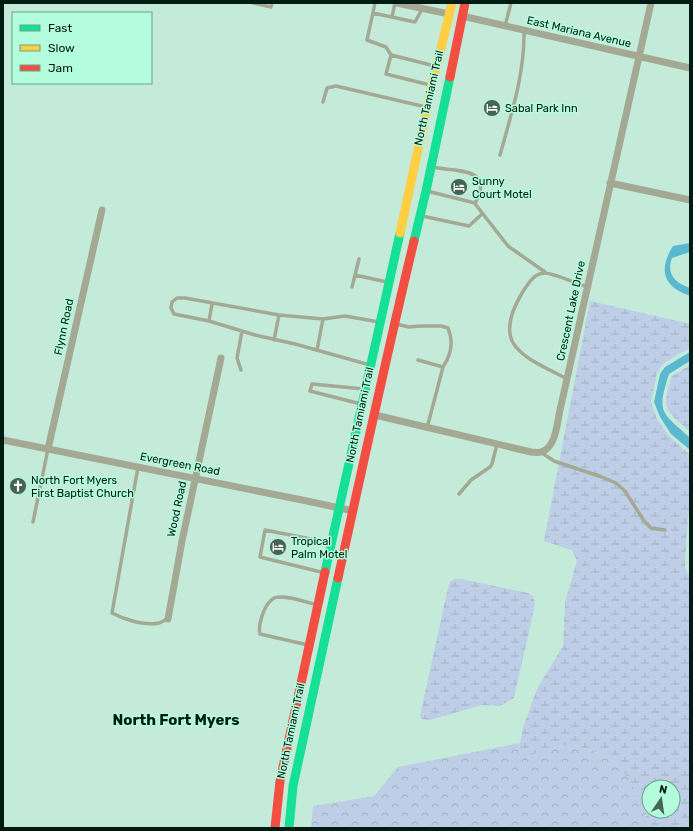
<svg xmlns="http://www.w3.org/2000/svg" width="693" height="831" font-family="Rubik,sans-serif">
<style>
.forest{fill:url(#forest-crowns)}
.wetland{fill:url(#wetland-marsh);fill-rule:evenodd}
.water{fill:#5ab9d1}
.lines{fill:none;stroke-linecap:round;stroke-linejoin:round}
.lane{stroke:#a4a994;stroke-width:3.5}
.street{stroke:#a4a994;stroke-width:7}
.fast{stroke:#16e098;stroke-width:9}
.slow{stroke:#ffcf43;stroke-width:9}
.jam{stroke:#f24e42;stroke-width:9}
.labels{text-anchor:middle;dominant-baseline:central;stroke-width:3;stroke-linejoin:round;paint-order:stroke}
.street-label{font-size:11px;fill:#001b11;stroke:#b3fcdc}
.poi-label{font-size:11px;fill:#001b11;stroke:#b3fcdc;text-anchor:start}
.district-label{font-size:15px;font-weight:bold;fill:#001b11;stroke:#b3fcdc}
</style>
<defs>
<pattern id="forest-crowns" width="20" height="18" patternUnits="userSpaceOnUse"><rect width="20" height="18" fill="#bdcee6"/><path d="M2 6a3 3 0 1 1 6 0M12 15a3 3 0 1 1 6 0" fill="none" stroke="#a1b0c4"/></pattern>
<pattern id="wetland-marsh" width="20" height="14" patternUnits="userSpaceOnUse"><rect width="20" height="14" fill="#bdcee6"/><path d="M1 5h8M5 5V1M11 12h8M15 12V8" fill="none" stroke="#a1b0c4"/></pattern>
</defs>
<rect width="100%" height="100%" fill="#c4ebda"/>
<!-- forest -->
<path class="forest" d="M 520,743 L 517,760 C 530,756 549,747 561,746 C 592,744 621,761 634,788 C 641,801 645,815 651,828 L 311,828 L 313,806 L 374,796 L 398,767 Z"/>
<!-- wetland -->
<path class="wetland" d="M 590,301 L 690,324 L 690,348 L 677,355 L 662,365 L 657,373 L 651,402 L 657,419 L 669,436 L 690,455 L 690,499 L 686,541 L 685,568 L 690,577 L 690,828 L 651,828 C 645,815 641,801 634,788 C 621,761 592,744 561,746 C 549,748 530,756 517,760 L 523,727 L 538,687 L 563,646 L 565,602 L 577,561 L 572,550 L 544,541 ZM 649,787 L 673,787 L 673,811 L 649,811 Z
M 690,365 L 690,432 C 666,409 660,412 672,376 Z
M 455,579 L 461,579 L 528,593 L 533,596 L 535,603 L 534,609 L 514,698 L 500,706 L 482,705 L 430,720 L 422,719 L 420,716 L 447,592 L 450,582 Z"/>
<!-- water -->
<path class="water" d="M 690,243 L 690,252 L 672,258 C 666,274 675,283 690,288 L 690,296 C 663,287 658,270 673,246 Z
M 690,352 L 690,361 L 669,374 C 656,414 662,412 690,438 L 690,450 L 671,434 L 660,417 L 654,402 L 660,374 L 665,367 Z"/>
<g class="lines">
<!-- lane -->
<path class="lane" d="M 253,3 L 271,7 L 272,3
M 375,3 L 367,40 L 386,47 L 391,55
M 373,13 L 415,22 L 422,9
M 392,17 L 395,3
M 505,26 L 511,3
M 430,85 L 386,74 L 391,55 L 435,66
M 323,102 L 327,88 L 336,86 L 426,107
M 500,155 C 511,115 525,73 524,30
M 432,167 C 454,172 496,166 475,203 L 476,205 L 508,246 L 545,272
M 427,191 L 475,203
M 422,216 L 469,226 L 482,214
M 359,259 L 355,275 L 387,282
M 352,287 L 355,275
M 209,321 L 212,304
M 396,324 L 409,327 L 421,326 L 441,326 L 448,328 C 454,342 451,355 443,367 L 418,360
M 274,340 L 279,315
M 317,350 L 323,319
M 370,365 L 295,344 L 255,335 L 209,321 L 174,314 L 171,308 L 172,302 L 177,298 L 185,298 L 279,315 L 323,319 L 345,316 L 379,322
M 241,370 L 237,358 L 242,331
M 567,379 C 524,356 490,347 522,293 C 528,284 533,274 544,273 C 551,272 578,284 587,287
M 361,404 L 310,391 L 312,384 L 364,389
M 427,428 L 443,367
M 542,453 L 554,461 L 602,477 L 616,483 L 625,491 L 644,521 L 651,528 L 665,530
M 138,467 L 112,613 C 125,620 145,626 159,623 C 162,622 165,620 168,619
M 459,494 L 471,480 L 490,467 L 492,464 L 497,444
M 33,522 L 48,449
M 325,573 L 260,557 L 265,530 L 331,543
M 308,645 L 260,634 C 258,628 260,623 262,616 C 264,610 267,602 274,598 C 284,594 306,602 317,605"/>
<!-- street -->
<path class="street" d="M 397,3 L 449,14
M 462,16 L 690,68
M 610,183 L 690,200
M 375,415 L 531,452 C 534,452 538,453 541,452 C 556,448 557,423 560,410 L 651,3
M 3,440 L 307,501 L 353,511
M 48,449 L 102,210
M 168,619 L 182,541 L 221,358"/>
<!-- fast -->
<path class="fast" d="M 414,241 L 426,191 L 450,77
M 325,572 L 400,233
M 289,828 L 293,786 L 338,578"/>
<!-- slow -->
<path class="slow" d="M 400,233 L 432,85 L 452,3"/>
<!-- jam -->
<path class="jam" d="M 450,77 L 465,3
M 338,578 C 363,465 387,353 414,241
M 275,828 L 280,781 L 325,572"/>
</g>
<!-- icons -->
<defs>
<g id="hotel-disc" transform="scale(0.9)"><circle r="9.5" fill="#456457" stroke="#b3fcdc"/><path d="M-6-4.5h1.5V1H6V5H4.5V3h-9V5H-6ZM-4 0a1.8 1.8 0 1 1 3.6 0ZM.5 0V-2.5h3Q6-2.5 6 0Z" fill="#fff"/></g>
<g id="church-disc" transform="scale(0.9)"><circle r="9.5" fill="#456457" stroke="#b3fcdc"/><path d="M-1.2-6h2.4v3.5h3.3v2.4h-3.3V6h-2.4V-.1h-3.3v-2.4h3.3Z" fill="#fff"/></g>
</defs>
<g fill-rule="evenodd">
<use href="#hotel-disc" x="492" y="108"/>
<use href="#hotel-disc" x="459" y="187"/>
<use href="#church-disc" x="18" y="486"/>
<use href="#hotel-disc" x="278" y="547"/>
</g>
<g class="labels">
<!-- street labels -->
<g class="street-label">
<text transform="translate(579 32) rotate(13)">East Mariana Avenue</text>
<text transform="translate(429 98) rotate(-77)">North Tamiami Trail</text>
<text transform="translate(571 311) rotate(-78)">Crescent Lake Drive</text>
<text transform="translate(64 327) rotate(-78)">Flynn Road</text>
<text transform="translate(360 415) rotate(-78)">North Tamiami Trail</text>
<text transform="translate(180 464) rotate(11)">Evergreen Road</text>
<text transform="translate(177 509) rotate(-78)">Wood Road</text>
<text transform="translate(291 731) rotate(-78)">North Tamiami Trail</text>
</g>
<!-- poi labels -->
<g class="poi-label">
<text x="505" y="108">Sabal Park Inn</text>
<text x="472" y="181">Sunny<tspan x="472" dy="13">Court Motel</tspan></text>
<text x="31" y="480">North Fort Myers<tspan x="31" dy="13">First Baptist Church</tspan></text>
<text x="291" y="541">Tropical<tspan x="291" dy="13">Palm Motel</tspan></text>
</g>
<!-- district labels -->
<g class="district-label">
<text x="176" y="720">North Fort Myers</text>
</g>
</g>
<!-- border -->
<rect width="693" height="831" fill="none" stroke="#001b11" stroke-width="8"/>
<!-- legend -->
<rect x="12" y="12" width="140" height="72" fill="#b3fcdc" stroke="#6ba28b"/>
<rect x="20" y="25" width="20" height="6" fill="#16e098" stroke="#6ba28b"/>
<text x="48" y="32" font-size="12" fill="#001b11">Fast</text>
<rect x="20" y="45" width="20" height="6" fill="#ffcf43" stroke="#6ba28b"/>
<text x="48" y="52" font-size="12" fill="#001b11">Slow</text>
<rect x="20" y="65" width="20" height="6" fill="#f24e42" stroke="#6ba28b"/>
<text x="48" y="72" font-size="12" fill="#001b11">Jam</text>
<!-- north arrow -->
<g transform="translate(661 799) rotate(13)"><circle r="19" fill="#b3fcdc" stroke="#6ba28b"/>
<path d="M0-3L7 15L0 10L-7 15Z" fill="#456457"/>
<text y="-6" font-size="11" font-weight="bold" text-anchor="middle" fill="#001b11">N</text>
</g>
</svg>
